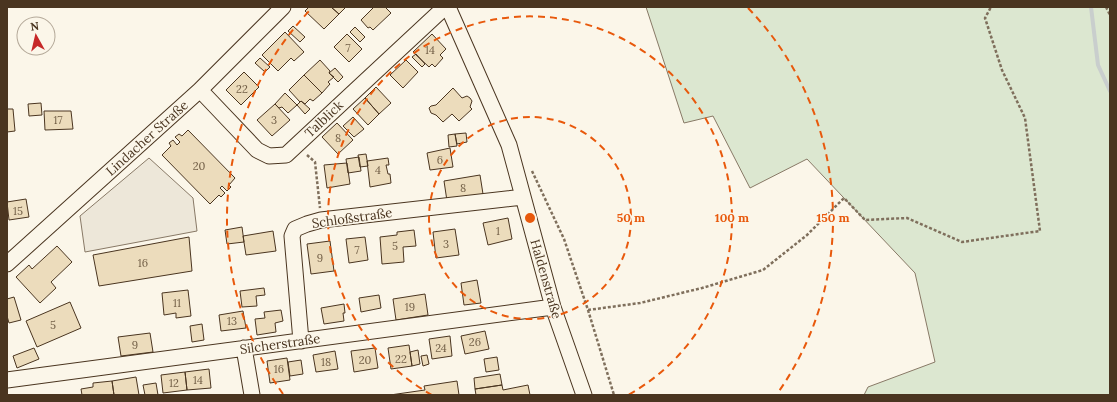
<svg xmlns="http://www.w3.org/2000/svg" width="1117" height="402" font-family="Lora,serif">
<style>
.green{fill:#dce7d0;stroke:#887966}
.parking{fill:#ede7d9;stroke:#887966}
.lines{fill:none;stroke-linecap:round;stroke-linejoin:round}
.stream{stroke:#c9cecd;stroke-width:4}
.building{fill:#ecdcbc;stroke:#4a3520}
.minor-casing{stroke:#4a3520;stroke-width:17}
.path{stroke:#7f6f5c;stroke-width:2.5;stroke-dasharray:3 2;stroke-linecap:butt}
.minor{stroke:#fbf6e9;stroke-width:15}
.ring{fill:none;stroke:#e8590c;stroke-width:2;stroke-dasharray:7 5}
.labels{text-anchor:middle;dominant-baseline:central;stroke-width:3;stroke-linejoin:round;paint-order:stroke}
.number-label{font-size:11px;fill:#725f47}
.street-label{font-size:13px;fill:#4a3520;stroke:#fbf6e9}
.centre{fill:#e8590c;stroke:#fbf6e9;stroke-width:2}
.ring-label{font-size:12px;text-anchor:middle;font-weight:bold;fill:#e8590c;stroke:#fbf6e9;stroke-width:3;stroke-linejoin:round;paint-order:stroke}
</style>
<rect width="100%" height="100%" fill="#fbf6e9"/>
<!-- green -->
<path class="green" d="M 646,7 L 1110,7 L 1110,395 L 864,395 L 868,387 L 935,362 L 915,273 L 807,159 L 750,188 L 713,116 L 684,123 Z"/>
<!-- parking -->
<path class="parking" d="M 149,158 L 193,198 L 197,231 L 85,252 L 80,216 Z"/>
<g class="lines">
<!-- stream -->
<path class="stream" d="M 1091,7 L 1098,65 L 1110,91"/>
</g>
<!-- building -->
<path class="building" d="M 309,7 L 331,7 L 339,14 L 324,29 L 305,11 Z
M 331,7 L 346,7 L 339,14 Z
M 374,7 L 385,7 L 391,13 L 373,30 L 370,27 L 368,28 L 361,20 Z
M 293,26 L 305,37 L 300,42 L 288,31 Z
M 355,27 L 365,37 L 360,42 L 350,32 Z
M 285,32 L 304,52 L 294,61 L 291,58 L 278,71 L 262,55 Z
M 347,34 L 362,49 L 349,62 L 334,47 Z
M 432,34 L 446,49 L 440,55 L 443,58 L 435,67 L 432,64 L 429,67 L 413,52 Z
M 416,54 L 425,64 L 422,67 L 412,57 Z
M 260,58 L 270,67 L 265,72 L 255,63 Z
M 320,60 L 330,71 L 329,73 L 334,77 L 328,82 L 330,84 L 322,93 L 304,75 Z
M 406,60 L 418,72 L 403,88 L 390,75 Z
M 335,68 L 343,77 L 338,82 L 329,73 Z
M 244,72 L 259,87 L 241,105 L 226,90 Z
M 304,75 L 322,93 L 313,101 L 310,99 L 305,104 L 301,101 L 300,102 L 289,90 Z
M 376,87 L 391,103 L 379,114 L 365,98 Z
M 453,88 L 462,98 L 467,96 L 470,98 L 472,101 L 470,107 L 472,109 L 459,121 L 452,114 L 443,122 L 436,115 L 431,113 L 429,108 L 431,106 L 436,105 Z
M 285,93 L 297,105 L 288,113 L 282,107 L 279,108 L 275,104 Z
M 365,98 L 379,114 L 368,125 L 353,109 Z
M 301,101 L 310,109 L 305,114 L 297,105 Z
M 41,103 L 42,115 L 29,116 L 28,104 Z
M 275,104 L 290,120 L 272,136 L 257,120 Z
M 7,109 L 13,109 L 15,131 L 7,132 Z
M 44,111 L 71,111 L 73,129 L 45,130 Z
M 353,117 L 364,129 L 354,137 L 343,126 Z
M 337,123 L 353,140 L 338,154 L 322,137 Z
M 188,130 L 235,178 L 229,185 L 231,187 L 227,191 L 222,186 L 220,188 L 225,193 L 221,197 L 219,195 L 210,204 L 162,155 L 171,146 L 169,143 L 173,140 L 177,145 L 180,142 L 175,137 L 179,134 L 182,136 Z
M 466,133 L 467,142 L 457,144 L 455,134 Z
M 455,134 L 457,146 L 449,147 L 448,135 Z
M 450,148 L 453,167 L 430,170 L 427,153 Z
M 366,154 L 368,166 L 360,167 L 358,155 Z
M 359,157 L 361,171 L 348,173 L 346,159 Z
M 388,158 L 389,165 L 386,165 L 388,174 L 390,174 L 391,183 L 370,187 L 367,161 Z
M 347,163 L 350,184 L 327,188 L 324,165 Z
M 480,175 L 483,194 L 447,201 L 444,181 Z
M 26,199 L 29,217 L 9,220 L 7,202 Z
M 508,218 L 512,239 L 488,245 L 483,223 Z
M 242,227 L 244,242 L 227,244 L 225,230 Z
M 455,229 L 459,255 L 436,258 L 433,232 Z
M 414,230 L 416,246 L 403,247 L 404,262 L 382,264 L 380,237 L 397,235 L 397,232 Z
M 273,231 L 276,251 L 246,255 L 243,236 Z
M 189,237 L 192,271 L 99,286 L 93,255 Z
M 365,237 L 368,260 L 349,263 L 346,239 Z
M 330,241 L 334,271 L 311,274 L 307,244 Z
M 57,246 L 72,262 L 51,282 L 56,288 L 40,303 L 16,277 L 29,265 L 32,269 Z
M 477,280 L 481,303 L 464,305 L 461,283 Z
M 264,288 L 265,295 L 256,296 L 257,306 L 242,307 L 240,291 Z
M 188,290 L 191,316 L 176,318 L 176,313 L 164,315 L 162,293 Z
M 425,294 L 428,315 L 396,320 L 393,299 Z
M 379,295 L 381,308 L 361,312 L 359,298 Z
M 14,297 L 21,320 L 9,323 L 7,316 L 7,299 Z
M 70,302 L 81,328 L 37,347 L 26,321 Z
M 344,304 L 345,313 L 343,313 L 344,321 L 324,324 L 321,308 Z
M 281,310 L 283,321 L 275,323 L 276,332 L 257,335 L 255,319 L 265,318 L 264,312 Z
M 243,311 L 246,328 L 221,331 L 219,315 Z
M 202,324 L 204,340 L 192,342 L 190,326 Z
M 485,331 L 489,349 L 465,354 L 461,336 Z
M 150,333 L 153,352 L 121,356 L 118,337 Z
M 450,336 L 452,356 L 432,359 L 429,339 Z
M 409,345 L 412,366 L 391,369 L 388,348 Z
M 34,348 L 39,359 L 17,368 L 13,356 Z
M 375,348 L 378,368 L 354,372 L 351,351 Z
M 418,350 L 420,364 L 412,366 L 410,352 Z
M 335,351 L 338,369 L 316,372 L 313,355 Z
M 427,355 L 429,364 L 423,366 L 421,356 Z
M 497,357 L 499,370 L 486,372 L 484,359 Z
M 287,358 L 290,380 L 270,383 L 267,361 Z
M 301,360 L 303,374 L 290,376 L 288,362 Z
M 209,369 L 211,388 L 187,390 L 185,372 Z
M 185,372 L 187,390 L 163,393 L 161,375 Z
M 500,374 L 502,385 L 475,389 L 474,378 Z
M 136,377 L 139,395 L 114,395 L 112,381 Z
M 112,381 L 114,395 L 82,395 L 81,389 L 93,387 L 93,383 Z
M 457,381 L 459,395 L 390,395 L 425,390 L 424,386 Z
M 156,383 L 158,395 L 145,395 L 143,385 Z
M 502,385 L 503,390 L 528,385 L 530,395 L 476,395 L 475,389 Z"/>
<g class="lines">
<!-- minor casing -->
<g class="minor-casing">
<path id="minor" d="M 448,7 L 509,145 L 553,307 L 584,395
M 200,90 L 257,150 L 269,156 L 286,155 L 445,7
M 7,264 L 200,90 L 283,7
M 301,341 L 292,236 L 295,229 L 307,224 L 321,220 L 523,197
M 244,348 L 252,395
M 7,380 L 553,307"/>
</g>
<!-- path -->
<path class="path" d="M 1106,7 L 1110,15
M 307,155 L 315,162 L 320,208
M 532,171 L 564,239 L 588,310 L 614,395
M 588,310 L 640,303 L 702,288 L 763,270 L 807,235 L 844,198 L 865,220 L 907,218 L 962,242 L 1040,231 L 1025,118 L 1002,70 L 985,18 L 991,7"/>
<!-- minor -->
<use href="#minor" class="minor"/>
</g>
<!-- distance rings -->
<g class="ring">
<circle cx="530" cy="218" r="101"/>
<path d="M432 395A202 202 0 1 1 628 395"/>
<path d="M283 394A303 303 0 0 1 312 8M748 8A303 303 0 0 1 777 394"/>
</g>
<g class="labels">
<!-- number labels -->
<g class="number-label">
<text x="348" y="48">7</text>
<text x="430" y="50">14</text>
<text x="242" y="89">22</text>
<text x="58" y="120">17</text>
<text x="274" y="120">3</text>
<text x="338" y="138">8</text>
<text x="440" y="160">6</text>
<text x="199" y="166">20</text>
<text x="378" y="170">4</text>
<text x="463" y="188">8</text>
<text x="18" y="211">15</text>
<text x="498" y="231">1</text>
<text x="446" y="244">3</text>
<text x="395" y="246">5</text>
<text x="357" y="250">7</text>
<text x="320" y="258">9</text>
<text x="143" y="263">16</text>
<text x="177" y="303">11</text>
<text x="410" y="307">19</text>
<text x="232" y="321">13</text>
<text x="53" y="325">5</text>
<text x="475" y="342">26</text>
<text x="135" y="345">9</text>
<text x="441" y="348">24</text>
<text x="401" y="359">22</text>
<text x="365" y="360">20</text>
<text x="326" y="362">18</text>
<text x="279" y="369">16</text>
<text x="198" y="380">14</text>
<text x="174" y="383">12</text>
</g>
<!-- street labels -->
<g class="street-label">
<text transform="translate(324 119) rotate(-43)">Talblick</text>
<text transform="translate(147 138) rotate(-42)">Lindacher Straße</text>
<text transform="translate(352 218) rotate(-8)">Schloßstraße</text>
<text transform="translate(546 279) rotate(74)">Haldenstraße</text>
<text transform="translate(280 344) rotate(-8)">Silcherstraße</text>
</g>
</g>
<circle cx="530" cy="218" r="6" class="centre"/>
<g class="ring-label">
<text x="631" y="222">50 m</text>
<text x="732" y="222">100 m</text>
<text x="833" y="222">150 m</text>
</g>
<!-- border -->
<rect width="1117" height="402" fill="none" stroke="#4a3520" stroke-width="16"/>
<!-- north arrow -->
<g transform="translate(36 36) rotate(352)"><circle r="19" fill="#fbf6e9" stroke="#b4a999"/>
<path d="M0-3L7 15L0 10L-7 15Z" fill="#c62828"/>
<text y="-6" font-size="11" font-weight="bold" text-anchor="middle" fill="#4a3520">N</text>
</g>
</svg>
